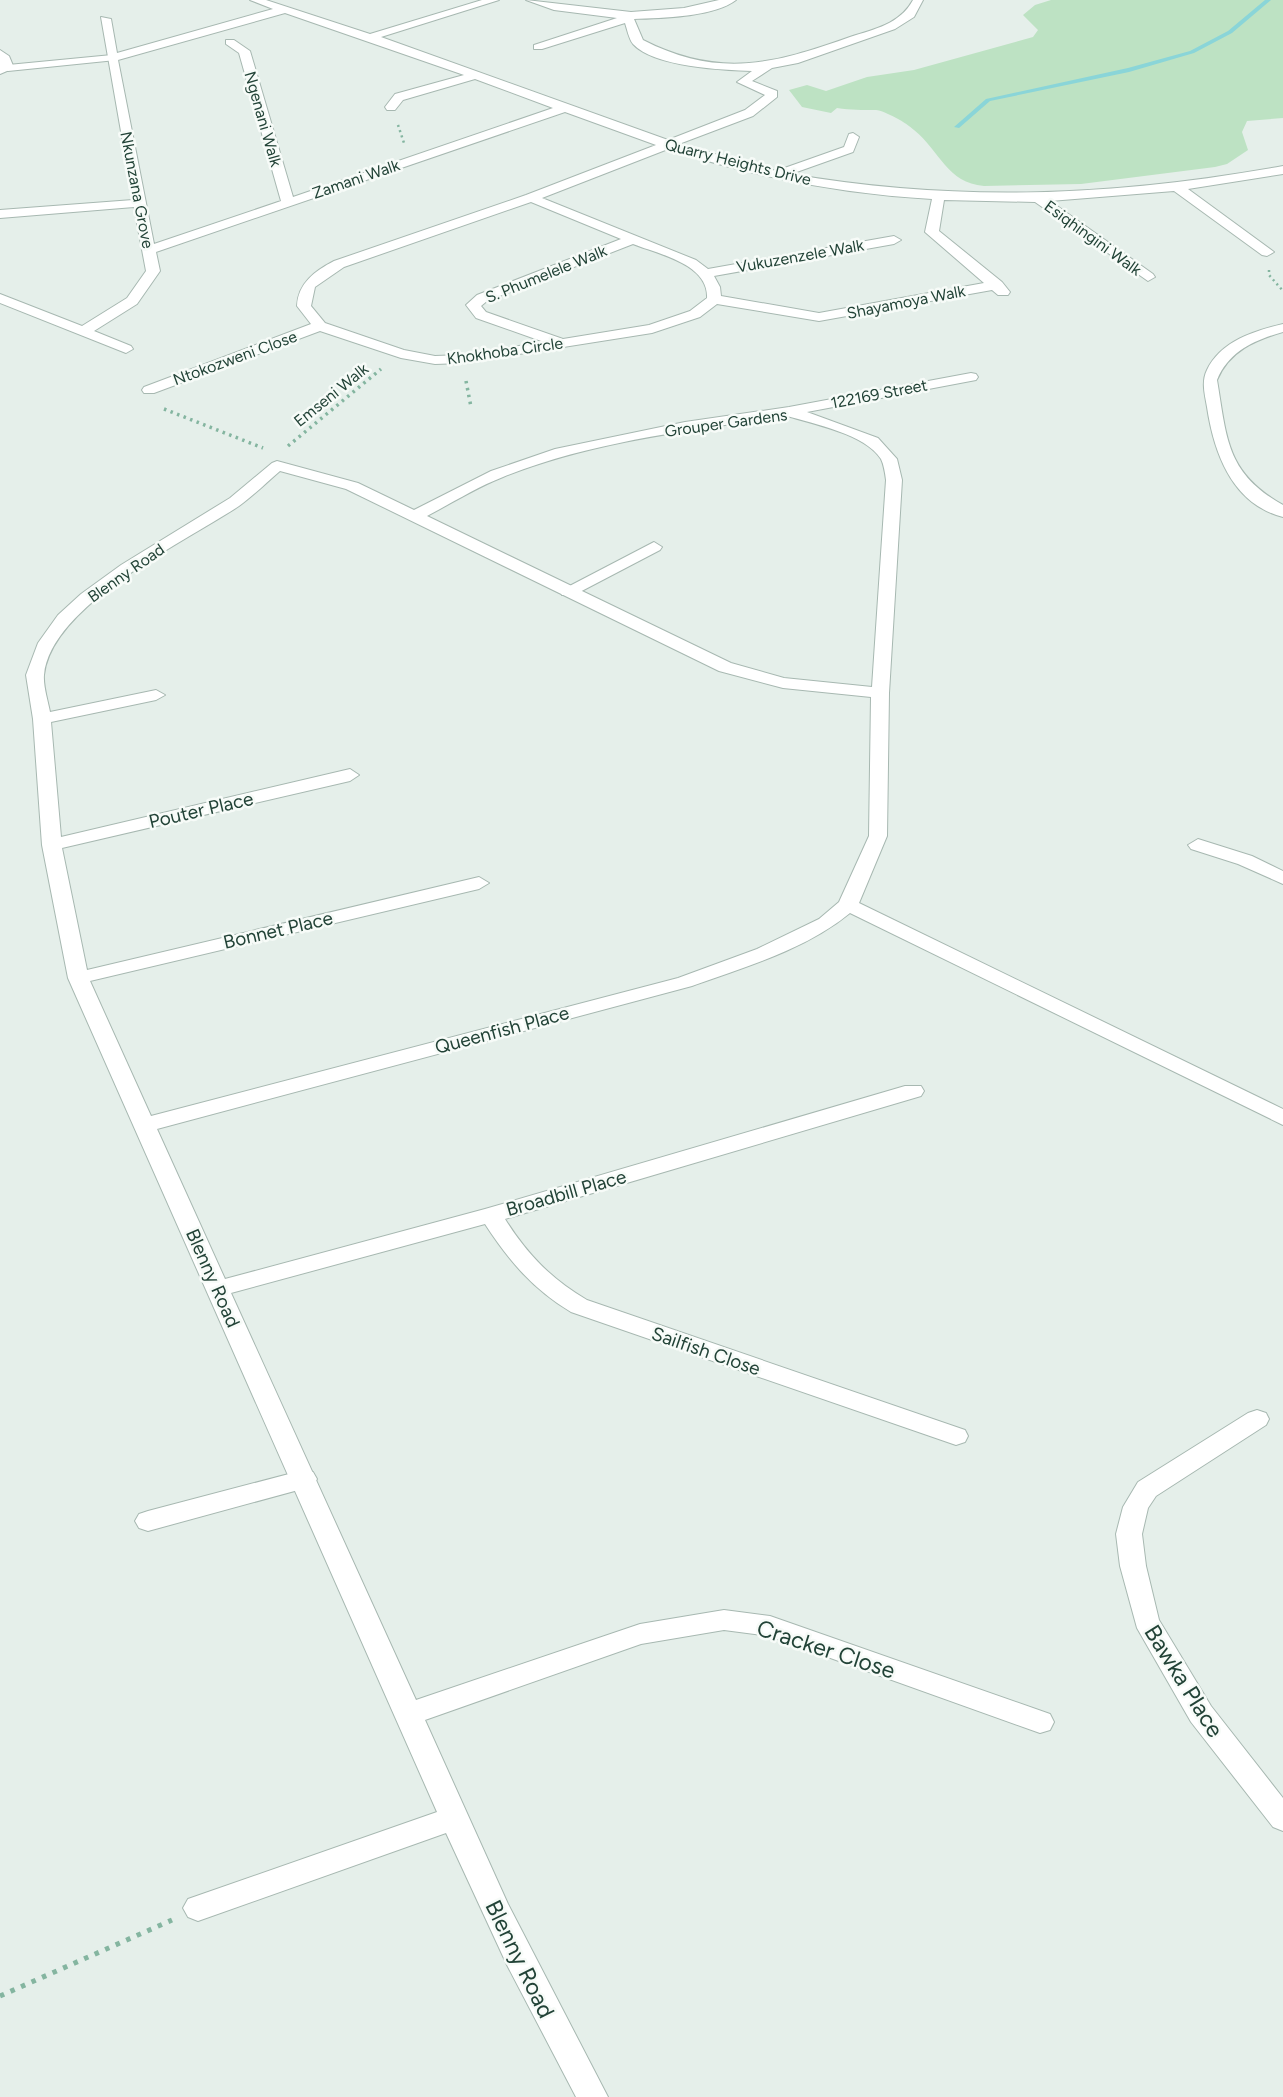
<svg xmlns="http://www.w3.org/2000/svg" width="1283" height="2097" font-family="Figtree,sans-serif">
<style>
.green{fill:#bde2c3}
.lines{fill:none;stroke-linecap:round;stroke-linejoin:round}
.stream{fill:#8ad5d8;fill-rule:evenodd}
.service-casing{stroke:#a7b8b1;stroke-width:2}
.minor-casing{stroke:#a7b8b1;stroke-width:2}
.path-far2{stroke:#84b5a0;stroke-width:2.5;stroke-dasharray:2 3.5;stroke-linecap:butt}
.path-far1{stroke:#84b5a0;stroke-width:3.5;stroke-dasharray:2.5 4.5;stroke-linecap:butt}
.path{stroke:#84b5a0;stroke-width:5;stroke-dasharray:4.5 7;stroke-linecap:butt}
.service{fill:#fff;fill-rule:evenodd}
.minor{fill:#fff;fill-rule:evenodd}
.labels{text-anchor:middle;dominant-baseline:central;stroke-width:5;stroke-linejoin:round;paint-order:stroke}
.far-street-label{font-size:16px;fill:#224337;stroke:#f7fbf8}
.street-label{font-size:19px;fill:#224337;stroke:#f7fbf8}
.near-street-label{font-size:23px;fill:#224337;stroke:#f7fbf8}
</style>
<rect width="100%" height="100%" fill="#e5efea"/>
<!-- green -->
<path class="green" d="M 1051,0 L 1283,0 L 1283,118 L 1247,121 L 1242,132 L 1248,150 L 1227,164 L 1215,167 L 1081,184 L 984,186 C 947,183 940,151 914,130 C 907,123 885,111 876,110 C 862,110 851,110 837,108 L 831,113 L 802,107 L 789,90 L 807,85 L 826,91 L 867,77 L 914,70 L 1033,37 L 1038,30 L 1023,15 L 1035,5 Z"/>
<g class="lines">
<!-- stream -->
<path class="stream" d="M 1265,0 L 1271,0 L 1232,33 L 1194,53 L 1129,72 L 990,101 L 959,128 L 954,127 L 986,99 L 1128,68 L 1190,51 L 1228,31 Z"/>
<!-- service casing -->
<g class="service-casing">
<path id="service" d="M 112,55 L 116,56 L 116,60 L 8,71 L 2,68 L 8,65 Z
M 654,542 L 662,547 L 660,550 L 574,595 L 562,595 L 560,591 Z
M 304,1470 L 313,1472 L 317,1479 L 313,1486 L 148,1531 L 139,1528 L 135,1521 L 139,1514 L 148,1511 Z"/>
</g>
<!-- minor casing -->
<g class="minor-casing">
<path id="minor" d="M 250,0 L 266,0 L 370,34 L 482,0 L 499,0 L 381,37 L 668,140 L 745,110 L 765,95 L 737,82 L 752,71 C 722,70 654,67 633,44 C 629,39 627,29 625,23 L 542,49 L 534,49 L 534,45 L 617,18 L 554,10 L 526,0 L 631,12 L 684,8 L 719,0 L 736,0 C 714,17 662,18 634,19 L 643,40 C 719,79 774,64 850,37 C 875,29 900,24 913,0 L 923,0 L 914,17 L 895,29 L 798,63 L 772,68 L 752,81 L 777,91 L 777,97 L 753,116 L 679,144 L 776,171 L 844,147 L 849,134 L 853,133 L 859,137 L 853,152 L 791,174 C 959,203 1116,196 1283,166 L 1283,174 L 1188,189 L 1274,252 L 1267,256 L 1262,255 L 1174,191 L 1050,201 L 1153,274 L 1155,277 L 1148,281 L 1035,202 L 944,200 L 939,231 L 1002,282 L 1010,292 L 1008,295 L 998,295 L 992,290 L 819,321 L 717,304 L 700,317 L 652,333 L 462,363 L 435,364 L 401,358 L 320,331 L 154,393 L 144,393 L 142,390 L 144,387 L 311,324 L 297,306 C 298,283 315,271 334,261 L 526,195 L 656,145 L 565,112 L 156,252 L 160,271 L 137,304 L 94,331 L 131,346 L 133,349 L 126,353 L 0,303 L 0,294 L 82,326 L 127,298 L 146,271 L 134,207 L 0,218 L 0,210 L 133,200 L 101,17 L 111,19 L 117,53 L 273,9 ZM 285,13 L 464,75 L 395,94 L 385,107 L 387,110 L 395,110 L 403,100 L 475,79 L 553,108 L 293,197 L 250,51 L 234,40 L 226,40 L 226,44 L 239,53 L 281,201 L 154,244 L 118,60 ZM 668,149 C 754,177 842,194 932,199 L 925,232 L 984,283 L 819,313 L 721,296 L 720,287 L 714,276 L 894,244 L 901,240 L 894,236 L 708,269 L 696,260 L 542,198 ZM 531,202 L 621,239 L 477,295 L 466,305 L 476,318 L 544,342 L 462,355 L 435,356 L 404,350 L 325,323 L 311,306 L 315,287 L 344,267 ZM 633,244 C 658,254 709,264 707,298 L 690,311 L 649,325 L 563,339 L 486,312 L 481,306 L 487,301 Z
M 0,50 L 9,56 L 14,68 L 0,74 Z
M 1283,324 L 1283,332 C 1255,340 1229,351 1217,380 C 1227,439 1226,473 1283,505 L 1283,517 C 1232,504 1214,453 1207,407 C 1205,395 1201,382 1207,370 C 1221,341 1254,331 1283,324 Z
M 971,373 L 976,374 L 978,377 L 976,380 L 807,412 L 878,438 L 897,459 L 902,480 L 889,693 L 887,836 L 859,903 L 1283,1109 L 1283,1125 L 850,913 C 805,950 745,967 692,986 L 157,1129 L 225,1279 L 485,1209 L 905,1086 L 921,1086 L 924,1091 L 921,1096 L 505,1219 C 527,1254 551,1279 587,1300 L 965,1430 L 968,1436 L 965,1442 L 956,1445 L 571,1312 C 533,1289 509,1261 485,1224 L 231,1293 L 416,1700 L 640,1624 L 724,1610 L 770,1616 L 1050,1714 L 1054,1722 L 1050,1730 L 1040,1733 L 769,1636 L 724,1630 L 641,1644 L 425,1720 L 508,1904 L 608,2097 L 576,2097 L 507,1965 L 446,1833 L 198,1921 L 188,1917 L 183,1908 L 188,1899 L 437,1812 L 68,978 L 42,845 L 33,719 L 26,675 L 38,643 L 58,615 L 81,594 L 121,565 L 230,498 L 272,463 L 277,461 L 358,483 L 414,510 L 491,471 L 555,449 L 685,422 L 789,407 ZM 787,416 C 814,424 865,434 881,459 C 884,465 885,473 886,480 L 872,687 L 784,678 L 731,663 L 427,516 C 452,503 477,487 503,477 C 593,441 693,430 787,416 ZM 280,471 L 346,489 L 719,671 L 783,688 L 871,697 L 869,836 L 839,902 L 819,919 L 757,949 L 678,978 L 151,1116 L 90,981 L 479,889 L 489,883 L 479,877 L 87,970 L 62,848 L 350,781 L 359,775 L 350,769 L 61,837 L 51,722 L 156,700 L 165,695 L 156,690 L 50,712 C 48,701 43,686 44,675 C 51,605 185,542 239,506 C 253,496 266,483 280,471 Z
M 1198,839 L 1252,856 L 1283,871 L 1283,884 L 1238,864 L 1191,849 L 1188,845 Z
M 1257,1410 L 1266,1413 L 1269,1419 L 1266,1425 L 1156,1496 L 1148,1508 L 1142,1534 L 1146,1566 L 1159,1620 L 1211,1706 L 1283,1798 L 1283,1831 L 1273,1827 L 1191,1722 L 1137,1628 L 1120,1566 L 1116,1534 L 1123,1507 L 1138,1482 L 1248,1413 Z"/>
</g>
<!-- path-far2 -->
<path class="path-far2" d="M 398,125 L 404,143
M 1269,270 L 1269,275 L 1283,291"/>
<!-- path-far1 -->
<path class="path-far1" d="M 466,381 L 471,407
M 164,409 L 263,448
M 288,446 L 381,369"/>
<!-- path -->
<path class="path" d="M 0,1996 L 172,1920"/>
<!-- service -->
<use href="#service" class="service"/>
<!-- minor -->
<use href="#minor" class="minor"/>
</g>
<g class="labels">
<!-- far-street labels -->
<g class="far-street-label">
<text transform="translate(263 119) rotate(74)">Ngenani Walk</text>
<text transform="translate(738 162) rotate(14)">Quarry Heights Drive</text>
<text transform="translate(356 179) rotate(-19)">Zamani Walk</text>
<text transform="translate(137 190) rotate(79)">Nkunzana Grove</text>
<text transform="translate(1093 238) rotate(36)">Esiqhingini Walk</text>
<text transform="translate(800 256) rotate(-10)">Vukuzenzele Walk</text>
<text transform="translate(546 274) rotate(-22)">S. Phumelele Walk</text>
<text transform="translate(906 302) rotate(-11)">Shayamoya Walk</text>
<text transform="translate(505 351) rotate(-8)">Khokhoba Circle</text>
<text transform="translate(235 358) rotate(-20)">Ntokozweni Close</text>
<text transform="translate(879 394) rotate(-11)">122169 Street</text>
<text transform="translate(331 395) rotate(-39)">Emseni Walk</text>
<text transform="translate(726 423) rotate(-8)">Grouper Gardens</text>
<text transform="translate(126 573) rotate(-35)">Blenny Road</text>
</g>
<!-- street labels -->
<g class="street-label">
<text transform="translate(201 810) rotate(-13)">Pouter Place</text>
<text transform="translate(278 930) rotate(-13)">Bonnet Place</text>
<text transform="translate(502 1030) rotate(-15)">Queenfish Place</text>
<text transform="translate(566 1193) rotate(-16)">Broadbill Place</text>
<text transform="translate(213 1278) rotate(66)">Blenny Road</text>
<text transform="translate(706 1351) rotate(19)">Sailfish Close</text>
</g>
<!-- near-street labels -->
<g class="near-street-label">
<text transform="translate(826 1649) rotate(18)">Cracker Close</text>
<text transform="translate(1184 1681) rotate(58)">Bawka Place</text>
<text transform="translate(520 1959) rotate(64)">Blenny Road</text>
</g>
</g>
</svg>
